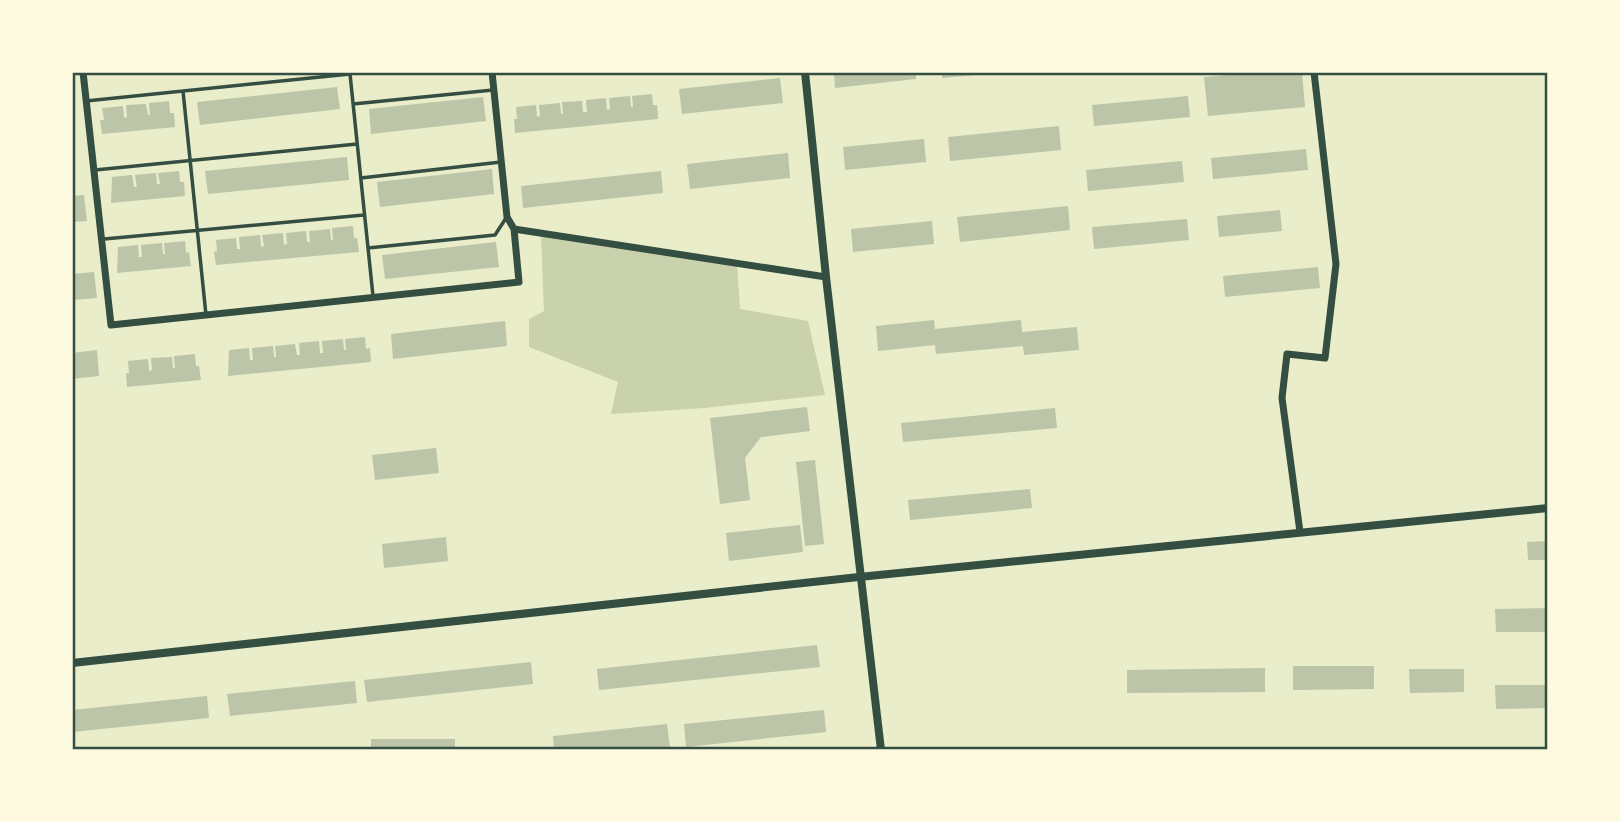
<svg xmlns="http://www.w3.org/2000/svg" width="1620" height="822" font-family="Rubik,sans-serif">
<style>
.green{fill:#cad2ad}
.building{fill:#bcc5a7}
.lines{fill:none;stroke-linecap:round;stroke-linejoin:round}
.service{stroke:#344e41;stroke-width:3.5}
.minor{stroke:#344e41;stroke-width:7}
.tertiary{stroke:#344e41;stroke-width:8}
.neatline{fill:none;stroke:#344e41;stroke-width:2.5}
</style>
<rect width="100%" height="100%" fill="#e9edc9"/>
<!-- green -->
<path class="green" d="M 541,235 L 737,264 L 740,309 L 808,321 L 825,395 L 704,408 L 611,414 L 618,382 L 529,347 L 529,319 L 544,311 Z"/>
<!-- building -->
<path class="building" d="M 834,72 L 916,72 L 916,79 L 835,88 Z
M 942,72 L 987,72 L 987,74 L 942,78 Z
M 1265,72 L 1302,72 L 1305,107 L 1208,116 L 1204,77 Z
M 780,78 L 783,103 L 682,114 L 679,89 Z
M 337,87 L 340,109 L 200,125 L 197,102 Z
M 652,94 L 653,105 L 657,105 L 658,119 L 515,133 L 514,119 L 517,119 L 516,107 L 536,105 L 537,117 L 540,116 L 539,105 L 560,103 L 561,114 L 563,114 L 562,102 L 582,101 L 583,112 L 587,112 L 586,100 L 606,98 L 607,110 L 610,109 L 609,98 L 630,96 L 631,107 L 633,107 L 632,96 Z
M 1188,96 L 1190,117 L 1094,126 L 1092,105 Z
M 483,97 L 486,121 L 371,134 L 369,109 Z
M 169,101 L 170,113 L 174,113 L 175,127 L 102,134 L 100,120 L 104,120 L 102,108 L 123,106 L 124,118 L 127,117 L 126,105 L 146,104 L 148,115 L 150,115 L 149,103 Z
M 1059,126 L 1061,150 L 950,161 L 948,137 Z
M 924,139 L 926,162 L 845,170 L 843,147 Z
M 1306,149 L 1308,170 L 1213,179 L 1211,158 Z
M 788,153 L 790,178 L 690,189 L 687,164 Z
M 347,157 L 349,180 L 208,194 L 205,171 Z
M 1182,161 L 1184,182 L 1088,191 L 1086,170 Z
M 492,169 L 494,194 L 380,207 L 377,182 Z
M 179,171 L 180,182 L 184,182 L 185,196 L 111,203 L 112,177 L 132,175 L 134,187 L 137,187 L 135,175 L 156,173 L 157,184 L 160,184 L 158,173 Z
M 661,171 L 663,193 L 523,208 L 521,186 Z
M 84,195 L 87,221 L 72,222 L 72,196 Z
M 1068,206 L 1070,230 L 960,242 L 957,217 Z
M 1280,210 L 1282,231 L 1219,237 L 1217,216 Z
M 1187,219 L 1189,240 L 1094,249 L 1092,227 Z
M 932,221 L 934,244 L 853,252 L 851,229 Z
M 353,226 L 354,238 L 357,238 L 359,252 L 216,265 L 214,252 L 217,251 L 216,240 L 236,238 L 237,249 L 240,249 L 239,237 L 260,235 L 261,247 L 264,246 L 262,235 L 283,233 L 284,245 L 287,244 L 286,233 L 306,231 L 307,242 L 310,242 L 309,231 L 330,229 L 331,240 L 333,240 L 332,228 Z
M 185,241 L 186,253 L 189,252 L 191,266 L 117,273 L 118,247 L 138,245 L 139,257 L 142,257 L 141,245 L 162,243 L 163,254 L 165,254 L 164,243 Z
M 496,242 L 499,267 L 385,279 L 382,255 Z
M 1318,267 L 1320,288 L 1225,297 L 1223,276 Z
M 94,272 L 97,298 L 72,300 L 72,274 Z
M 934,320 L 935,329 L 1021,320 L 1022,332 L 1077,327 L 1079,350 L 1024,355 L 1023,346 L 936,354 L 935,345 L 878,351 L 876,326 Z
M 505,321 L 507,346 L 393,359 L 391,334 Z
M 365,337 L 366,349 L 370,348 L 371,362 L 228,376 L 229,350 L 249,348 L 250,360 L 253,360 L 252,348 L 273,346 L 274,357 L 276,357 L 275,346 L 295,344 L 297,355 L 300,355 L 299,343 L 319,341 L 320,353 L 323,353 L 322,341 L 343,339 L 344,350 L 346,350 L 345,339 Z
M 97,350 L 99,376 L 72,379 L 72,353 Z
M 195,354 L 196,366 L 199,366 L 201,380 L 127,387 L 126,373 L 129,373 L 128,361 L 148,359 L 149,371 L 152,370 L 151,358 L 172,357 L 173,368 L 175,368 L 174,356 Z
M 807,407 L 810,431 L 761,437 L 745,458 L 750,500 L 720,504 L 710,418 Z
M 1055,408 L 1057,428 L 903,442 L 901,423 Z
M 436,448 L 439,473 L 375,480 L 372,455 Z
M 815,460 L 824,544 L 805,546 L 796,462 Z
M 1030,489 L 1032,508 L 910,520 L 908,500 Z
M 800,525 L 803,552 L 729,561 L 726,533 Z
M 446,537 L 448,561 L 384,568 L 382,544 Z
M 1548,541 L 1548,560 L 1528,560 L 1527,542 Z
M 1548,608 L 1548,632 L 1496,632 L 1495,609 Z
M 817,645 L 820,667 L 599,690 L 597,669 Z
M 531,662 L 533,684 L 367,702 L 364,680 Z
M 1293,666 L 1374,666 L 1374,689 L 1293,690 Z
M 1265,668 L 1265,692 L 1127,693 L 1127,670 Z
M 1409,669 L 1464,669 L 1464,692 L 1410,693 Z
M 355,681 L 357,703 L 230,716 L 227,694 Z
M 1495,685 L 1548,685 L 1548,708 L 1496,709 Z
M 207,696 L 209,718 L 72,732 L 72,710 Z
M 824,710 L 826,732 L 686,747 L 684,724 Z
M 667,724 L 670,747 L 635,750 L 554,750 L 553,736 Z
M 371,739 L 455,739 L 455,750 L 371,750 Z"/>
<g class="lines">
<!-- service -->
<path class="service" d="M 183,91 L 206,315
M 86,101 L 350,74 L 373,296
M 353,104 L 493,90
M 95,170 L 357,144
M 361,178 L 501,162
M 104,239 L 364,215
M 368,248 L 495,235 L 506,218"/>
<!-- minor -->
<path class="minor" d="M 83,72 L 111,325 L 519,282 L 514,229
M 492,72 L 507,217 L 514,229 L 826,277
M 1300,532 L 1282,398 L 1287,354 L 1325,358 L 1336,264 L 1314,72"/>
<!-- tertiary -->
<path class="tertiary" d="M 805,72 L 826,277 L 881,750
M 72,663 L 859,577 L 1548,508"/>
</g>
<!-- border -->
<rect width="1620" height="822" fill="none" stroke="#fefae0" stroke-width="147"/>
<rect x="74" y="74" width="1472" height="674" class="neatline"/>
</svg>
